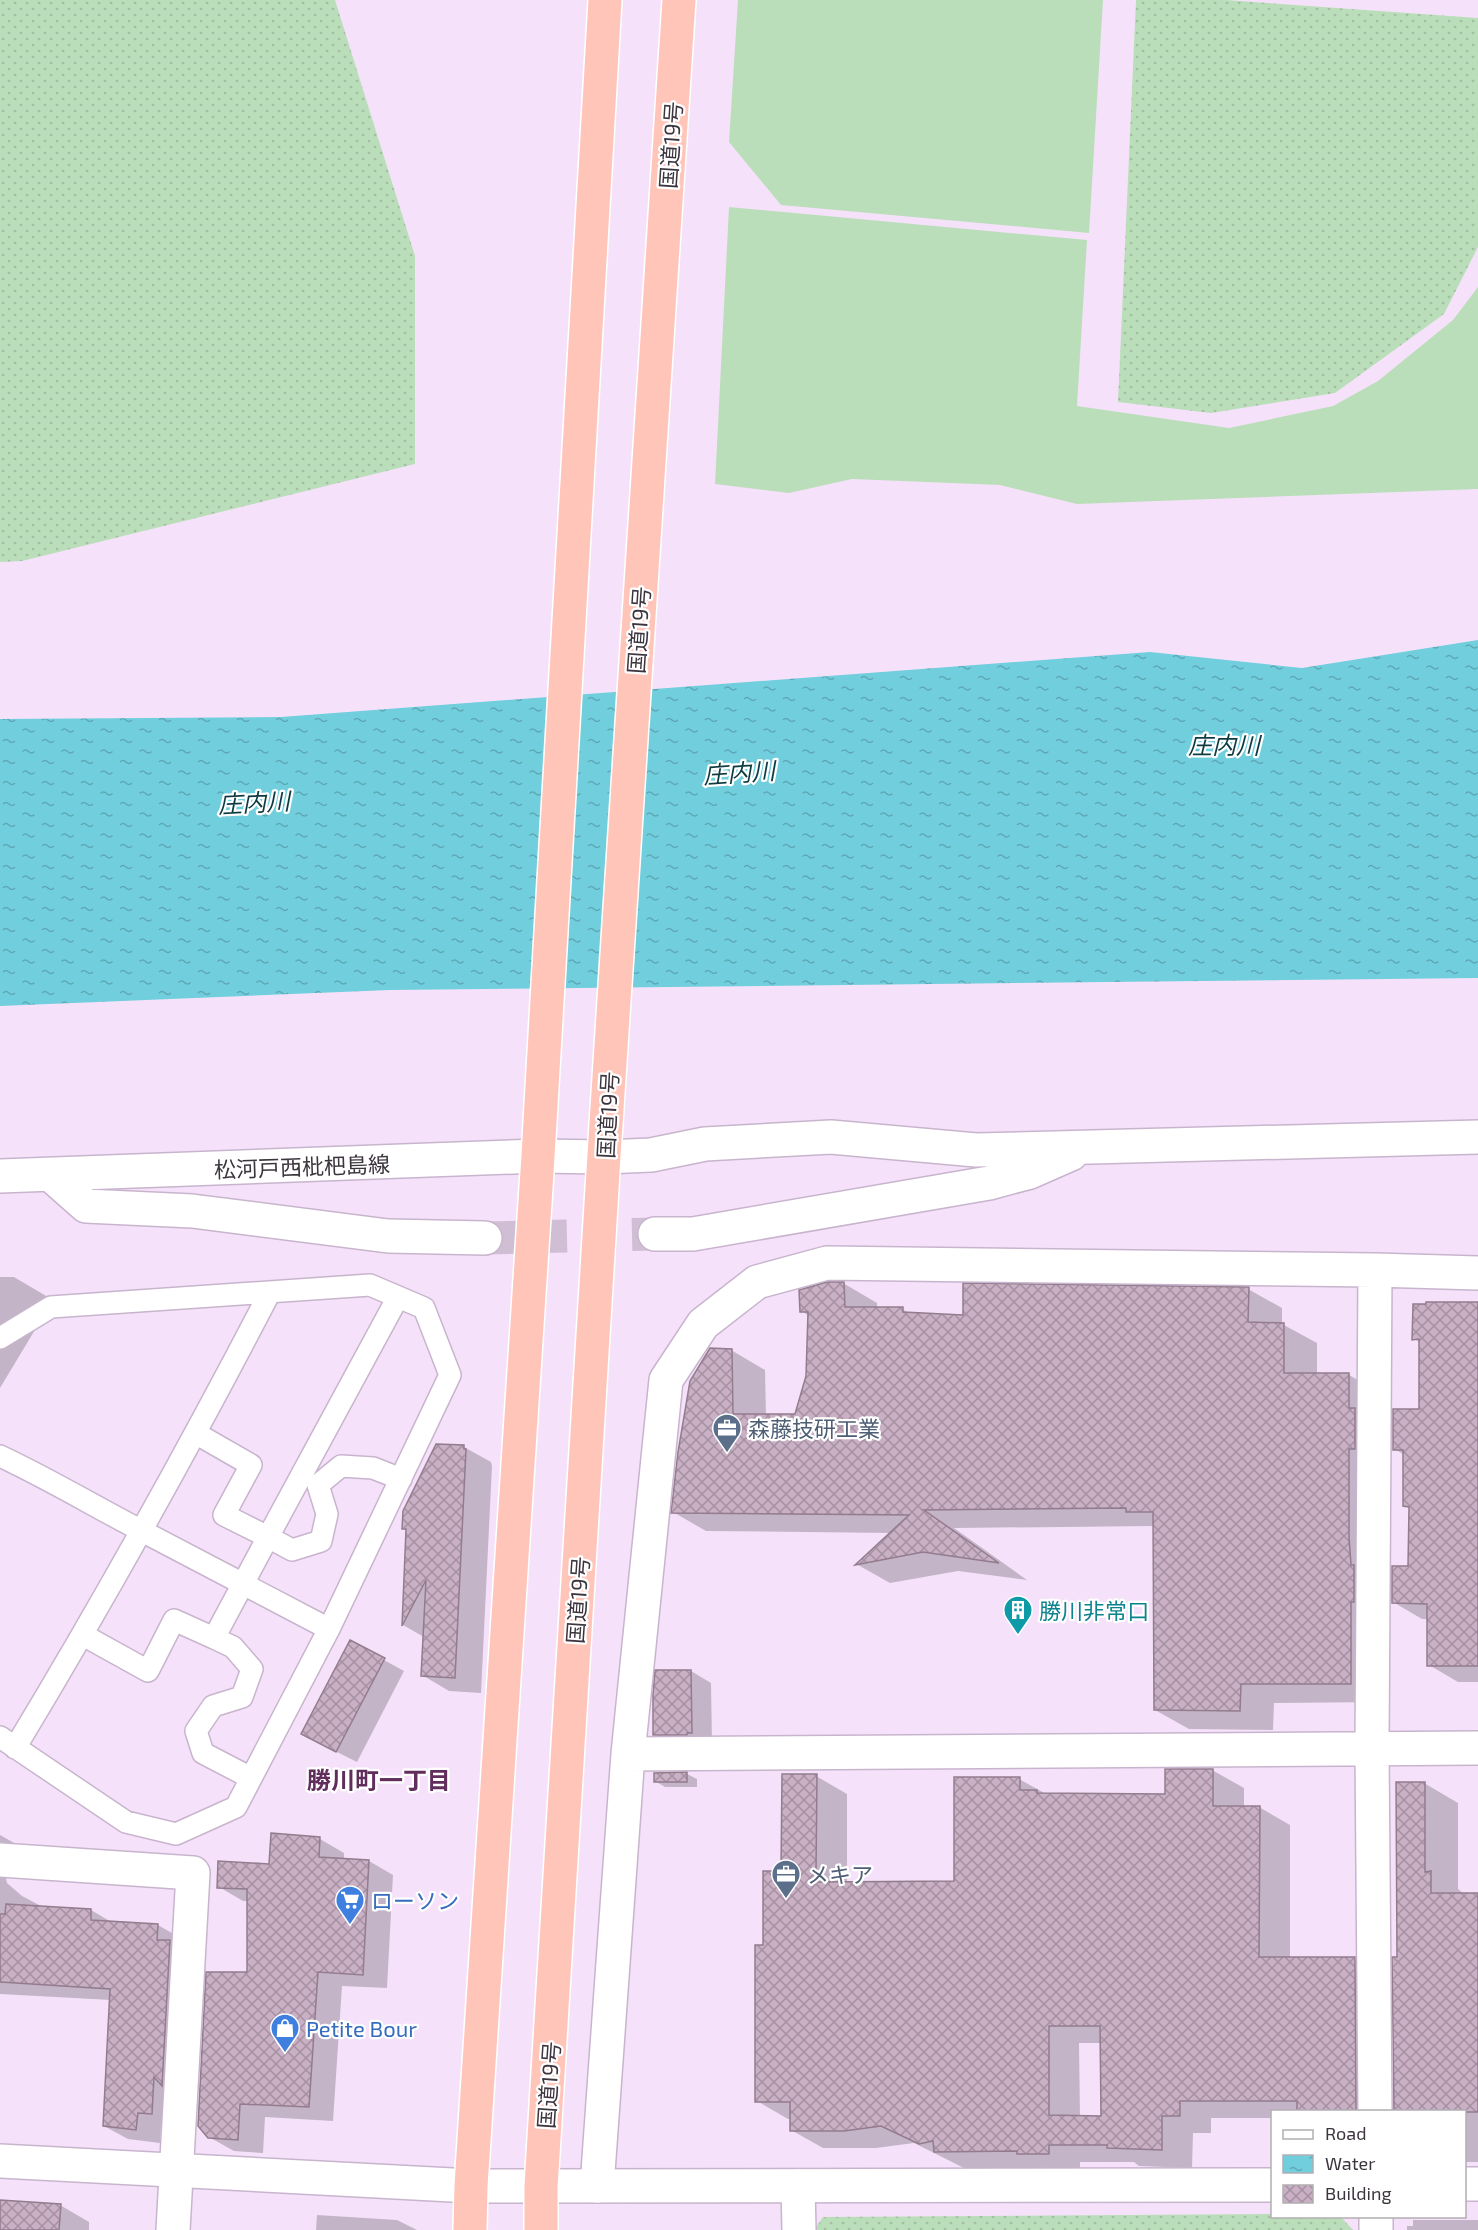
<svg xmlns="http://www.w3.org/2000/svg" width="1478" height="2230" font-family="'Exo 2','Noto Sans JP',sans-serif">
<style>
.grass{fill:url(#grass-dots)}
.pitch{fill:#bbdeba}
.water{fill:url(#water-ripples)}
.shadow{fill:#0003;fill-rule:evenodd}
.building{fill:url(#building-cross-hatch);stroke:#927c8e;stroke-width:1.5;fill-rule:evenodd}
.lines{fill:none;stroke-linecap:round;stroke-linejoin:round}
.street-tunnel{stroke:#d0bfd4;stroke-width:33;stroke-dasharray:33 16;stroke-linecap:butt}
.lane-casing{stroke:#c8b5cd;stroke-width:24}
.street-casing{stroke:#c8b5cd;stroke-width:36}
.secondary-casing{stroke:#c8b5cd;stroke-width:36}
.highway-casing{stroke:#fff;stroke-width:36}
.lane{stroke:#fff;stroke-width:21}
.street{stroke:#fff;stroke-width:33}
.secondary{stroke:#fff;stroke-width:33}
.highway{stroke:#ffc5b9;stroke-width:33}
.labels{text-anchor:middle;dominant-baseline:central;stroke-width:4.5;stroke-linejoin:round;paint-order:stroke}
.street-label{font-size:22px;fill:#3c353e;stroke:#fff}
.service-label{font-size:22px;fill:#4e5e75;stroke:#fff;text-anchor:start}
.culture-label{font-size:22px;fill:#0d838f;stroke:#fff;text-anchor:start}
.shop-label{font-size:22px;fill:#366cbe;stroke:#fff;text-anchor:start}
.water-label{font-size:24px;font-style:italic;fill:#0e3a41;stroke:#fff}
.neighbourhood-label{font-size:24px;font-weight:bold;fill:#612d5d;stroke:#fff}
</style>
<defs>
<pattern id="grass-dots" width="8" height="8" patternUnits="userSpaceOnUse" patternTransform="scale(1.5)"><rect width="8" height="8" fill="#bbdeba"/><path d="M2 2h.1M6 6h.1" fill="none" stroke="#a2bfa1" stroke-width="1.8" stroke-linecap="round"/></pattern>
<pattern id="water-ripples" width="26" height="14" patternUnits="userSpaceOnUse" patternTransform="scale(1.5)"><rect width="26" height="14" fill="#71cedd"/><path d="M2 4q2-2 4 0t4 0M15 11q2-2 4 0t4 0" fill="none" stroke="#5ea8b5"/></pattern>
<pattern id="building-cross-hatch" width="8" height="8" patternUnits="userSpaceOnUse" patternTransform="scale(1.5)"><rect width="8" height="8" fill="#c9b0c4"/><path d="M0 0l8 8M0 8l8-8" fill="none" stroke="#a490a1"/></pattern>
</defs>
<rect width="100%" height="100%" fill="#f5e2fa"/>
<!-- grass -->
<path class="grass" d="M 0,0 L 335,0 L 415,256 L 415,464 L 22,561 L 0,562 Z
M 1136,0 L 1226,0 L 1478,18 L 1478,247 L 1444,314 L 1335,393 L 1211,413 L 1118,402 Z
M 1272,2214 L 1272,2216 L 1341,2217 L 1353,2230 L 814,2230 L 823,2217 Z"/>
<!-- pitch -->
<path class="pitch" d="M 738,0 L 1103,0 L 1089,233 L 781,205 L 729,142 Z
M 729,207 L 1087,240 L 1077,406 L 1229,428 L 1333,406 L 1378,381 L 1453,320 L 1478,287 L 1478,489 L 1077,504 L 1000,485 L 852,479 L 789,493 L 715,484 Z"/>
<!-- water -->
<path class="water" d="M 1478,640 L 1478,978 L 390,990 L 0,1006 L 0,719 L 281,717 L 1150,652 L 1302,668 Z"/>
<!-- shadow -->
<path class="shadow" d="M 0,1277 L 14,1277 L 53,1300 L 0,1388 Z
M 843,1283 L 877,1303 L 877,1309 L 902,1309 L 911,1314 L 964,1316 L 1248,1289 L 1282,1308 L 1282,1324 L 1317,1343 L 1317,1375 L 1349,1375 L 1382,1394 L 1384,1702 L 1274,1703 L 1273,1730 L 1189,1729 L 1155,1710 L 1154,1526 L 954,1528 L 1027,1580 L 958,1571 L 890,1583 L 858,1565 L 892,1533 L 706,1531 L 673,1512 L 731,1350 L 765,1370 L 766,1416 L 796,1416 L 808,1376 L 809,1316 L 802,1311 Z
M 1478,1304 L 1478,1682 L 1458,1682 L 1429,1665 L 1429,1619 L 1422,1619 L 1393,1602 L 1410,1567 L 1411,1509 L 1405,1506 L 1405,1455 L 1394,1449 L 1420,1410 L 1421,1343 L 1414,1339 Z
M 464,1447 L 491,1462 L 492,1466 L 481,1693 L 449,1691 L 422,1675 L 424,1637 L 403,1625 L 408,1531 L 404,1528 Z
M 384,1660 L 404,1671 L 357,1762 L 323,1745 Z
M 691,1671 L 711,1683 L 712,1743 L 675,1746 L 655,1734 Z
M 1212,1770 L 1244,1788 L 1244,1807 L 1259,1807 L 1290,1825 L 1290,1959 L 1355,1959 L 1386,1977 L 1387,2112 L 1272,2112 L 1272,2118 L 1211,2118 L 1211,2133 L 1193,2133 L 1192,2168 L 1139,2166 L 1134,2162 L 1080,2162 L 1080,2171 L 1050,2171 L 1045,2169 L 966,2169 L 914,2143 L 876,2148 L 823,2148 L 791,2130 L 791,2119 L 788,2119 L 757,2101 L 764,1946 L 783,1873 L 816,1776 L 847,1794 L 847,1884 L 955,1883 L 1019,1779 L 1048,1795 L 1166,1795 ZM 1079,2043 L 1101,2043 L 1103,2118 L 1080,2117 Z
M 687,1774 L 697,1779 L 697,1787 L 665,1787 L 655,1781 Z
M 1424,1783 L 1458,1803 L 1458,1889 L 1464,1894 L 1478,1894 L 1478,2162 L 1464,2162 L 1464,2112 L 1398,1959 Z
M 0,1835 L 25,1849 L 5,1874 L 7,1883 L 22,1896 L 43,1907 L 91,1910 L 113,1923 L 158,1925 L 182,1939 L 176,2127 L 161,2126 L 160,2143 L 128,2139 L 104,2126 L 111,2000 L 0,1994 Z
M 320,1839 L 344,1853 L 344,1860 L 369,1861 L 393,1875 L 387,1988 L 342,1986 L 333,2121 L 265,2117 L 263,2153 L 234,2151 L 209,2137 L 248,1974 L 249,1901 L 243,1901 L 219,1887 L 270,1866 Z
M 0,2201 L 60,2205 L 89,2222 L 89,2230 L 0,2230 Z
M 317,2215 L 397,2220 L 417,2230 L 316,2230 Z
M 1413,2220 L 1478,2220 L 1478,2230 L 1407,2230 L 1407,2226 L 1413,2226 Z"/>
<!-- building -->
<path class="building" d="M 827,1282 L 844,1282 L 845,1307 L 903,1307 L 903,1312 L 963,1315 L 963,1283 L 1249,1287 L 1248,1322 L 1284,1323 L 1284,1373 L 1349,1373 L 1349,1408 L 1355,1408 L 1355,1449 L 1349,1449 L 1349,1537 L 1351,1565 L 1354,1565 L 1354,1602 L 1351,1602 L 1351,1684 L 1241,1684 L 1240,1711 L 1154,1710 L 1153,1512 L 1126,1512 L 1126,1508 L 924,1510 L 999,1563 L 923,1552 L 855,1565 L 909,1515 L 671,1513 L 678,1452 L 690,1381 L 710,1348 L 732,1349 L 733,1414 L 795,1414 L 806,1376 L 808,1312 L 800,1312 L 799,1290 Z
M 1426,1302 L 1478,1302 L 1478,1666 L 1427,1666 L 1427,1604 L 1392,1603 L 1392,1566 L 1408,1566 L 1409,1507 L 1403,1506 L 1403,1450 L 1393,1450 L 1393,1409 L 1419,1409 L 1419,1339 L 1412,1340 L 1413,1304 L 1426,1304 Z
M 436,1444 L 464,1445 L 464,1449 L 466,1449 L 455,1678 L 421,1676 L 426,1580 L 402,1626 L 406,1529 L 402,1529 L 403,1511 Z
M 350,1640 L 385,1658 L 336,1752 L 301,1734 Z
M 655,1670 L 691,1670 L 692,1733 L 687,1733 L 687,1735 L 653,1735 L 653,1695 Z
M 1165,1769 L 1213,1769 L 1213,1806 L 1260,1806 L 1259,1957 L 1355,1957 L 1356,2112 L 1297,2112 L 1297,2101 L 1180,2101 L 1180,2116 L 1162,2116 L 1162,2150 L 1107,2148 L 1107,2145 L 1049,2145 L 1049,2154 L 1017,2154 L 1017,2151 L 934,2152 L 933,2141 L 919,2144 L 881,2126 L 844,2131 L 790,2131 L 790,2102 L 755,2102 L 755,1945 L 763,1945 L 763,1871 L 781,1871 L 782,1774 L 817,1774 L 816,1871 L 818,1871 L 818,1882 L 954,1881 L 954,1777 L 1020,1777 L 1020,1790 L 1037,1790 L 1037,1793 L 1165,1794 ZM 1049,2026 L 1100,2026 L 1101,2116 L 1049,2115 Z
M 687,1772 L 687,1782 L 654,1782 L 654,1773 Z
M 1396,1782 L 1425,1782 L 1425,1872 L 1431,1871 L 1431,1893 L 1478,1893 L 1478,2112 L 1394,2112 L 1392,1957 L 1397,1957 Z
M 271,1833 L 320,1837 L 319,1857 L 369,1860 L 363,1975 L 318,1972 L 309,2107 L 240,2104 L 238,2140 L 208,2138 L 198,2126 L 206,1972 L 247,1972 L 247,1889 L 217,1888 L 218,1861 L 269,1864 Z
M 6,1904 L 91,1909 L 91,1920 L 158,1924 L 157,1940 L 170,1940 L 162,2086 L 154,2077 L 152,2114 L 138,2113 L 136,2130 L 103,2126 L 110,1989 L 0,1982 L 0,1914 L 5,1914 Z
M 0,2200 L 61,2204 L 59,2230 L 0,2230 Z"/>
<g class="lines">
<!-- street-tunnel -->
<path class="street-tunnel" d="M 485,1238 L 655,1234"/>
<!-- lane casing -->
<g class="lane-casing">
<path id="lane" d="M 398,1297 L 268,1537 L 292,1550 L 321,1541 L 327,1514 L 318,1485 L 341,1466 L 373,1468 L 401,1479
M 0,1338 L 51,1307 L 370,1285 L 424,1308 L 450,1375 L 329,1629 L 236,1807 L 176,1834 L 126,1822 L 0,1737
M 197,1434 L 251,1465 L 224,1515 L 268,1537 L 214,1638 L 233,1647 L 252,1669 L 242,1697 L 213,1706 L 196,1731 L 203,1753 L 251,1778
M 0,1456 C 49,1479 94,1506 142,1531 C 204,1564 267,1596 329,1629
M 83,1635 L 148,1671 L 174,1620 L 214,1638
M 15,1748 C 105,1599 190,1446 270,1292"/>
</g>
<!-- street casing -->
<g class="street-casing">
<path id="street" d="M 605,1157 L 651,1155 L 705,1144 L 831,1137 L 976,1150 L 1478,1137
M 52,1176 L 86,1206 L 192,1211 L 388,1236 L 485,1238
M 655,1234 L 693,1234 L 989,1183 L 1030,1172 L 1071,1154
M 1375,1270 L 1372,1749 L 1375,2112
M 628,1754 L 1478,1748
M 0,1860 L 193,1873 L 173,2230
M 597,2186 L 628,1754 L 666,1380 L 703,1324 L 757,1282 L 827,1263 L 1375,1270 L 1478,1273
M 798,2186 L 799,2230
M 1376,2216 L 1376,2230"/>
</g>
<!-- secondary casing -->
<g class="secondary-casing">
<path id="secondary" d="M 0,1176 L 538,1156 L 605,1157
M 0,2161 L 471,2186 L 1272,2185
M 1464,2184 L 1478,2184"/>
</g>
<!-- highway casing -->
<g class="highway-casing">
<path id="highway" d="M 470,2230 L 471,2186 L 538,1156 L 605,0
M 541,2230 L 541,2187 L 605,1139 L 679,0"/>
</g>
<!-- lane -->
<use href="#lane" class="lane"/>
<!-- street -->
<use href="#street" class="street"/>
<!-- secondary -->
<use href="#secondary" class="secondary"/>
<!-- highway -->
<use href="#highway" class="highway"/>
</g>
<!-- icons -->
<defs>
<g id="office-pin" transform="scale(1.5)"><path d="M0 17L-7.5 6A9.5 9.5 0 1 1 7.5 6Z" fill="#5c6f8a" stroke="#fff"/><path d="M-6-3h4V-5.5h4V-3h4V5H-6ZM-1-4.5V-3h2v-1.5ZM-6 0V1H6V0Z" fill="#fff"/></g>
<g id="building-pin" transform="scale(1.5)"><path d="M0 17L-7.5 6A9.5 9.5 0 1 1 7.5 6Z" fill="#0f9aa8" stroke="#fff"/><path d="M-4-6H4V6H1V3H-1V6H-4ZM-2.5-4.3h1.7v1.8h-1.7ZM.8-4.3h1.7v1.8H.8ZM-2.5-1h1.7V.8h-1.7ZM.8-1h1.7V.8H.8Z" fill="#fff"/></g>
<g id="supermarket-pin" transform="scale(1.5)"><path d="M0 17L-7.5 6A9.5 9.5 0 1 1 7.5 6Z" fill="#3f7fe0" stroke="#fff"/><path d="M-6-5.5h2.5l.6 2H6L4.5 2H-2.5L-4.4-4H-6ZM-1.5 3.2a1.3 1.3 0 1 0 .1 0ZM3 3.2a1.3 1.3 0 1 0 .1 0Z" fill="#fff"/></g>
<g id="shop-pin" transform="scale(1.5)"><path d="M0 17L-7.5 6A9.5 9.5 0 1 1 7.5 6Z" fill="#3f7fe0" stroke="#fff"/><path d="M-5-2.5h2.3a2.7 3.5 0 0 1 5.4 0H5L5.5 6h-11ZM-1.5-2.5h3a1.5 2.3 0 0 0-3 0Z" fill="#fff"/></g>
</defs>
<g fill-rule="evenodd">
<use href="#office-pin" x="727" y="1428"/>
<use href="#building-pin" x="1018" y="1610"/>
<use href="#office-pin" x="786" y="1874"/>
<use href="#supermarket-pin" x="350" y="1900"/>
<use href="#shop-pin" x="285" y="2028"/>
</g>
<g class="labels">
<!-- street labels -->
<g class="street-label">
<text transform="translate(670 145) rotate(-86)">国道19号</text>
<text transform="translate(638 630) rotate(-86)">国道19号</text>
<text transform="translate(607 1115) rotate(-87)">国道19号</text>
<text transform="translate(302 1166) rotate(-2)">松河戸西枇杷島線</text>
<text transform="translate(577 1600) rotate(-86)">国道19号</text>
<text transform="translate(548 2085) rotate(-86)">国道19号</text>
</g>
<!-- service labels -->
<g class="service-label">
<text x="748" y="1428">森藤技研工業</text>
<text x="807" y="1874">メキア</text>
</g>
<!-- culture labels -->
<g class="culture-label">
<text x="1039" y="1610">勝川非常口</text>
</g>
<!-- shop labels -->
<g class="shop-label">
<text x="371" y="1900">ローソン</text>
<text x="306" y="2028">Petite Bour</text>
</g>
<!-- water labels -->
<g class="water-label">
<text x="1224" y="744">庄内川</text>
<text transform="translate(739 772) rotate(-4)">庄内川</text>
<text transform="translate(254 802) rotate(-3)">庄内川</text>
</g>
<!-- neighbourhood labels -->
<g class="neighbourhood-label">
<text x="379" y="1779">勝川町一丁目</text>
</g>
</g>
<!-- legend -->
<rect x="1271" y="2110" width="195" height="108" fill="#ffffff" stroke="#b1aeb2" stroke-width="1.5"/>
<rect x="1283" y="2130" width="30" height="9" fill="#ffffff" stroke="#b1aeb2" stroke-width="1.5"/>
<text x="1325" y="2140" font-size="18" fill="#3c353e">Road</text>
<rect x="1283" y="2155" width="30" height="18" fill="url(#water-ripples)" stroke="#b1aeb2" stroke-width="1.5"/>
<text x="1325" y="2170" font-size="18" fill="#3c353e">Water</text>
<rect x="1283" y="2185" width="30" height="18" fill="url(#building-cross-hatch)" stroke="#b1aeb2" stroke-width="1.5"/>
<text x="1325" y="2200" font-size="18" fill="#3c353e">Building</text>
</svg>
